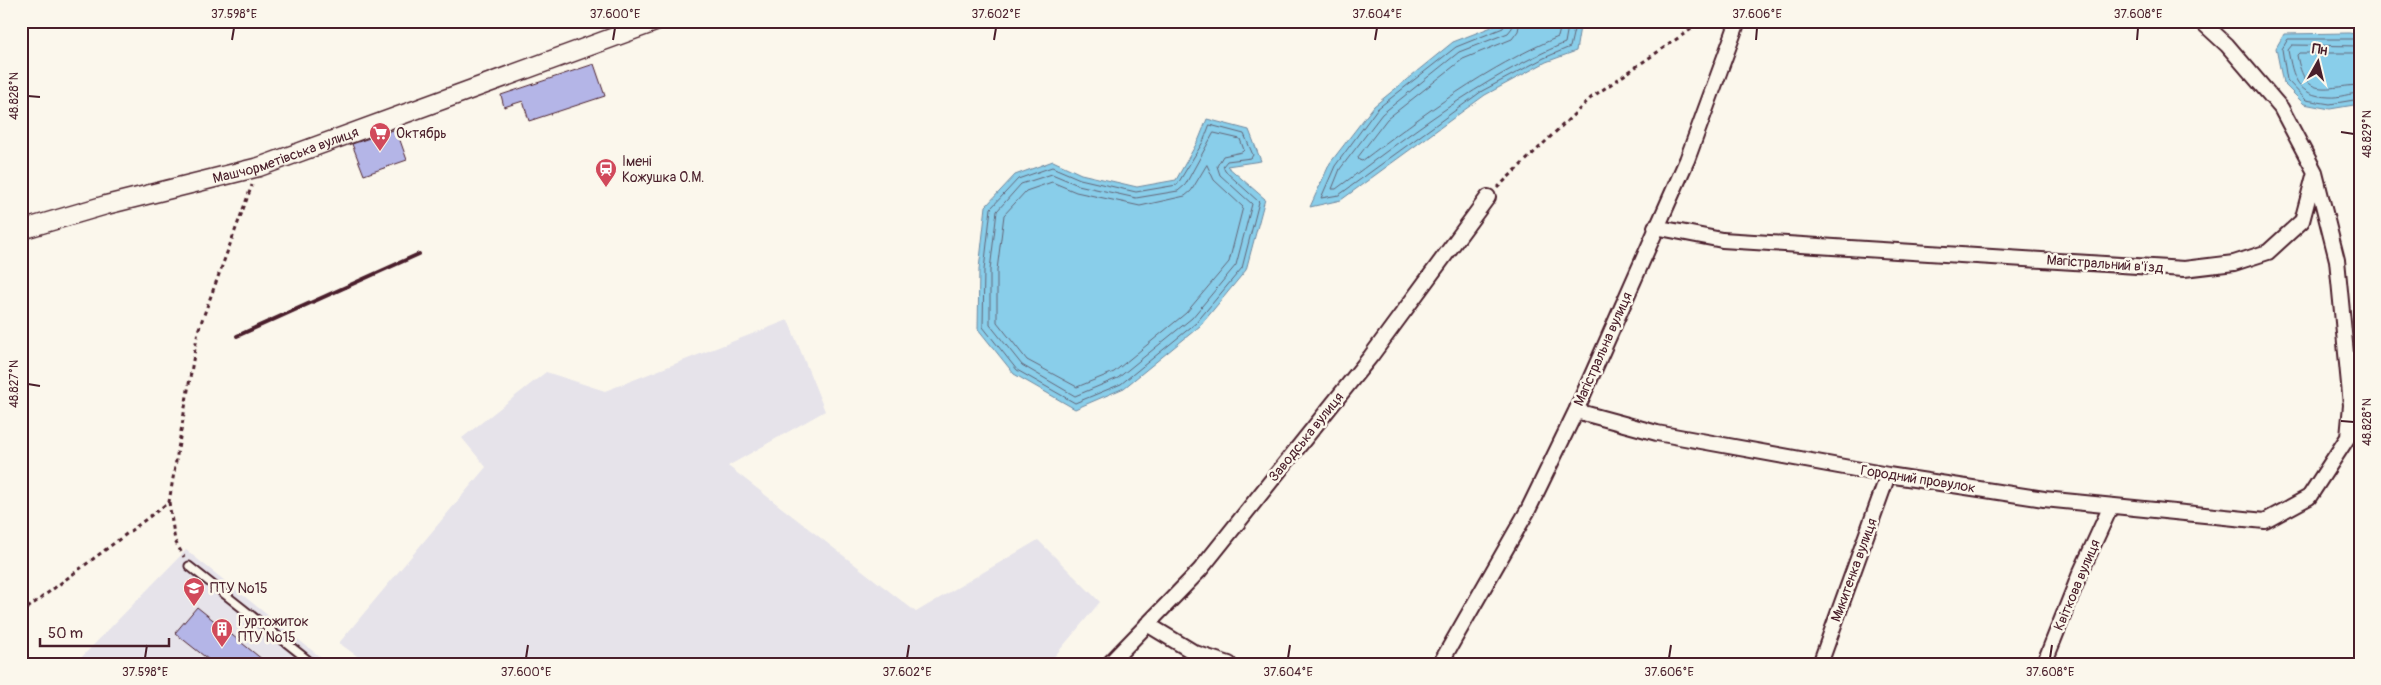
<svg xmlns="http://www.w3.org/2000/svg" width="2381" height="685" font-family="Pangolin,sans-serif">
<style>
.built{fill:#e6e3ea}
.water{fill:#89ceea;stroke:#70889e}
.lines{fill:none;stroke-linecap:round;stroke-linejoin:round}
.shore{stroke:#636577;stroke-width:1}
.building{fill:#b4b5e7;stroke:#4a1f2b}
.service-casing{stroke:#4a1f2b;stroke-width:11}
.minor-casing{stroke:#4a1f2b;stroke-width:18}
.tertiary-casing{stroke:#4a1f2b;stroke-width:21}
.path{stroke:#4a1f2b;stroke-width:3;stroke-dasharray:4 4;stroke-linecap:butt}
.service{stroke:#fbf7ec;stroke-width:7}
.minor{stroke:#fbf7ec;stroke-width:14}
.tertiary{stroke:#fbf7ec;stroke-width:18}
.rail{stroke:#4a1f2b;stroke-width:4}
.ticks{fill:none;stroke:#4a1f2b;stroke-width:2}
.labels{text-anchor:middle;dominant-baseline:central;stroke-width:5;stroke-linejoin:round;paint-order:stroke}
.poi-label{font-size:14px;fill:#4a1f2b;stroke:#fbf7ec;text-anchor:start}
.street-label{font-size:14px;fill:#4a1f2b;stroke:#fbf7ec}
.neatline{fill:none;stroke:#4a1f2b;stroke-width:2}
.ticks-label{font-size:12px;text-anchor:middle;fill:#4a1f2b}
</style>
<rect width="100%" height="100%" fill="#fbf7ec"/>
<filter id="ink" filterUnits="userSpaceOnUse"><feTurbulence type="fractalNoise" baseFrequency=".02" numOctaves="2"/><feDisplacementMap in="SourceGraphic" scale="10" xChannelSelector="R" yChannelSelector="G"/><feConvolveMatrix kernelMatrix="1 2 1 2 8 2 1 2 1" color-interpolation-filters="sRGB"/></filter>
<g filter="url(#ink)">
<!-- built -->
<path class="built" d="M 788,320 L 825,411 L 728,466 L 916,612 L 1038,540 L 1100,602 L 1048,664 L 368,664 L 339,643 L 486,467 L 462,438 L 546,372 L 605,391 Z
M 186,550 L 329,664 L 75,664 Z"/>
<!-- water -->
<path class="water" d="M 1507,21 L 1581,21 L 1576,51 L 1546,62 L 1485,95 L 1341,200 L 1310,207 L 1330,163 L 1374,106 L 1453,42 Z
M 2349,33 L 2360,35 L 2360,104 L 2330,109 L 2304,104 L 2283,83 L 2276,48 L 2284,34 Z
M 1207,119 L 1249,130 L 1261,161 L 1227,166 L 1265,199 L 1246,270 L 1200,326 L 1124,388 L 1075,409 L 1014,374 L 978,329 L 979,269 L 986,206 L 1015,175 L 1053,161 L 1081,174 L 1137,187 L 1176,180 L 1199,139 Z"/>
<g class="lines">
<!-- shore -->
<path class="shore" d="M 1506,21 L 1503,28 L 1456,47 L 1377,109 L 1335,166 L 1321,198 L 1339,195 L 1482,91 L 1544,58 L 1570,47 L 1576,21
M 1513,21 L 1512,28 L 1508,33 L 1459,52 L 1382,114 L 1340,169 L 1332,189 L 1336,189 C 1409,135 1480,78 1565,43 L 1569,21
M 1520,21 L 1518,31 L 1512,39 L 1463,59 L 1387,119 L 1358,157 L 1359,160 L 1362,161 C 1424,114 1486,67 1558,37 L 1562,21
M 2360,39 L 2288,39 L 2282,49 L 2287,80 L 2306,100 L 2330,104 L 2360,99
M 2360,46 L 2292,45 L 2288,50 C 2293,77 2297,96 2329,97 C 2339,98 2350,93 2360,93
M 2360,53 L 2299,53 L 2297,55 C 2305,101 2326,86 2360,85
M 1210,125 L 1244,134 L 1253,155 L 1251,158 L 1227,161 L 1223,166 L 1225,171 L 1259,202 L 1242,268 L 1196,323 L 1121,384 L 1075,403 L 1017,370 L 983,327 L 984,270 L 991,208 L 1018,179 L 1052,167 L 1080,179 L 1136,192 L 1177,185 L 1203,142 Z
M 1214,133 L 1240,139 L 1244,150 L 1242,152 L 1223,156 L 1217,166 L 1220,175 L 1252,204 L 1236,265 L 1192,318 L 1118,378 L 1075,396 L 1022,365 L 990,325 L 990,270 L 997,211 L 1021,184 L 1052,174 L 1078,185 L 1136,198 L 1178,191 L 1185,185 Z
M 1207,165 L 1214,180 L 1243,207 L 1229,262 L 1186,313 L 1114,372 L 1077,387 L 1027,360 L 997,322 L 997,270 L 1004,215 L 1026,191 L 1052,182 L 1076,192 L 1140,206 L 1185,196 L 1191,191 Z"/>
</g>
<!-- building -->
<path class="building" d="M 594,64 L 605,96 L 529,121 L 523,101 L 504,107 L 501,95 Z
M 396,129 L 407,160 L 364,175 L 352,144 Z
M 197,607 L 268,664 L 214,664 L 175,633 Z"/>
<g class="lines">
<!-- service casing -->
<g class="service-casing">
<path id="service" d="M 189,566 L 313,664"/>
</g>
<!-- minor casing -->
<g class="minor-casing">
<path id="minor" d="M 2315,173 L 2337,260 L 2351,405 L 2358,409
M 1655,227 L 1722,240 L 2184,269 L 2234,263 L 2268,252 L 2302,221 L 2315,172 L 2281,108 L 2227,45 L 2201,21
M 1576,411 L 1657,433 L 1888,475 L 2044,499 L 2265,521 L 2309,497 L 2348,437 L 2351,405
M 1147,624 L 1195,653 L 1229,664
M 1109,664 L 1200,570 L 1371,356 L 1488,197
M 1440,664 L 1528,510 L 1576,411 L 1687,160 L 1738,21
M 1820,664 L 1888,475
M 2044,664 L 2079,576 L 2111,506"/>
</g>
<!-- tertiary casing -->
<g class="tertiary-casing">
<g id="tertiary">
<path id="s1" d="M 21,230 L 106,205 L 259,167 L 658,21"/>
</g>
</g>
<!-- path -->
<path class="path" d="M 1497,188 L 1592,97 L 1703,21
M 169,502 L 175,541 L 184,557
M 21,613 L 169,502 L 198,331 L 252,185"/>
<!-- service -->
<use href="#service" class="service"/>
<!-- minor -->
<use href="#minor" class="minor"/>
<!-- tertiary -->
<use href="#tertiary" class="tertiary"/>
<!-- rail -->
<path class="rail" d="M 237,336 L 419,254"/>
</g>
</g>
<!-- ticks -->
<path class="ticks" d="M 232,40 L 234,28M 613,40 L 615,28M 994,40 L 996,28M 1375,40 L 1377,28M 1756,40 L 1757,28M 2137,40 L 2138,28M 28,96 L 40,97M 2341,132 L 2354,134M 28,384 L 40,386M 2341,421 L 2354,422M 145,658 L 147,645M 526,658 L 528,645M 907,658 L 909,645M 1288,658 L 1290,645M 1669,658 L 1671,645M 2050,658 L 2052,645"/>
<!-- icons -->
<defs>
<g id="supermarket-pin" transform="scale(1.125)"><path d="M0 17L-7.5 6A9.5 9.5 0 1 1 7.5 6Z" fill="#d1495b" stroke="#fbf7ec"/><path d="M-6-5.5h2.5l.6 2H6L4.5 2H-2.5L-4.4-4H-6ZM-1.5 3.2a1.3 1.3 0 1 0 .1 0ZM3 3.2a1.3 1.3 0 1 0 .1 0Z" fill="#fff"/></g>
<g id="station-pin" transform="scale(1.125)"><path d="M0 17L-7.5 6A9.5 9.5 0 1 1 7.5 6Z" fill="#d1495b" stroke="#fbf7ec"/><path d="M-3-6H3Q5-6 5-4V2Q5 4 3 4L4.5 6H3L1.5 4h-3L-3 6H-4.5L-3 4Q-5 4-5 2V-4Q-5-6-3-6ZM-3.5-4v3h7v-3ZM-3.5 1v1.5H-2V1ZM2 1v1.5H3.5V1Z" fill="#fff"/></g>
<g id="university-pin" transform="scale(1.125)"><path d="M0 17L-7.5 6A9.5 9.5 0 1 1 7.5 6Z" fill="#d1495b" stroke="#fbf7ec"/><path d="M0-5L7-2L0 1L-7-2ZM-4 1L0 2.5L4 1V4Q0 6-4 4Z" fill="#fff"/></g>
<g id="building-pin" transform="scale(1.125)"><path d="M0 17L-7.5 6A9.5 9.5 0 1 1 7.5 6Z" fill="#d1495b" stroke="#fbf7ec"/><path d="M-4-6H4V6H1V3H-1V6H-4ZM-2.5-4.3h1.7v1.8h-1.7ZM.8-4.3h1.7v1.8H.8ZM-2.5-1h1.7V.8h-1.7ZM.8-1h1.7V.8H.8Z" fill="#fff"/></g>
</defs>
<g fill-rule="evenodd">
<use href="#supermarket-pin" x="380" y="133"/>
<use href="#station-pin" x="606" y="169"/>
<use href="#university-pin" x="194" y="588"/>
<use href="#building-pin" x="222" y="629"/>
</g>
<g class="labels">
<!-- poi labels -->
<g class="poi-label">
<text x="396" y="133">Октябрь</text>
<text x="622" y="161">Імені<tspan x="622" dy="16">Кожушка О.М.</tspan></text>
<text x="210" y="588">ПТУ №15</text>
<text x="238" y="621">Гуртожиток<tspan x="238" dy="16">ПТУ №15</tspan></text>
</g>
<!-- street labels -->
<g class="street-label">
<text stroke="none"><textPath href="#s1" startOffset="275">Машчорметівська вулиця</textPath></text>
<text transform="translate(2105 264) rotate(4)">Магістральний в'їзд</text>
<text transform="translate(1603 349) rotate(-66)">Магістральна вулиця</text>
<text transform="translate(1306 437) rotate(-51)">Заводська вулиця</text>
<text transform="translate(1918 479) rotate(9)">Городний провулок</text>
<text transform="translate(1854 570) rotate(-70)">Микитенка вулиця</text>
<text transform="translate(2077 585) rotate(-67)">Квіткова вулиця</text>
</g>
</g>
<!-- margin -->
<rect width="2381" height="685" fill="none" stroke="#fbf7ec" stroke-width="55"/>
<!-- north arrow -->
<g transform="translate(2318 62) rotate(8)" stroke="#fbf7ec" stroke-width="4" paint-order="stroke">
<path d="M0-4L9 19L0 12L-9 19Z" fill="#4a1f2b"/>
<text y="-8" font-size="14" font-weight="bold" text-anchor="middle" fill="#4a1f2b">Пн</text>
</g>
<!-- scale -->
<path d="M40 638v8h129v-8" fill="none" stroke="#4a1f2b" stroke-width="2.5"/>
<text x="48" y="638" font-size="15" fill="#4a1f2b" stroke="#fbf7ec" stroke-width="4" paint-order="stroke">50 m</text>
<rect x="28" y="28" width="2326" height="630" class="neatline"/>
<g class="ticks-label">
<text x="234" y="18">37.598°E</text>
<text x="615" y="18">37.600°E</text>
<text x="996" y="18">37.602°E</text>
<text x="1377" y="18">37.604°E</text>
<text x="1757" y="18">37.606°E</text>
<text x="2138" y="18">37.608°E</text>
<text transform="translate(14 96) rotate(-90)" y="4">48.828°N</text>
<text transform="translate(2367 134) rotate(-90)" y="4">48.829°N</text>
<text transform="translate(14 384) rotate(-90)" y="4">48.827°N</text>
<text transform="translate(2367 422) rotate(-90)" y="4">48.828°N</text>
<text x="145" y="676">37.598°E</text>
<text x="526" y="676">37.600°E</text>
<text x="907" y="676">37.602°E</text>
<text x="1288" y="676">37.604°E</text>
<text x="1669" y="676">37.606°E</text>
<text x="2050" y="676">37.608°E</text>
</g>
</svg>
